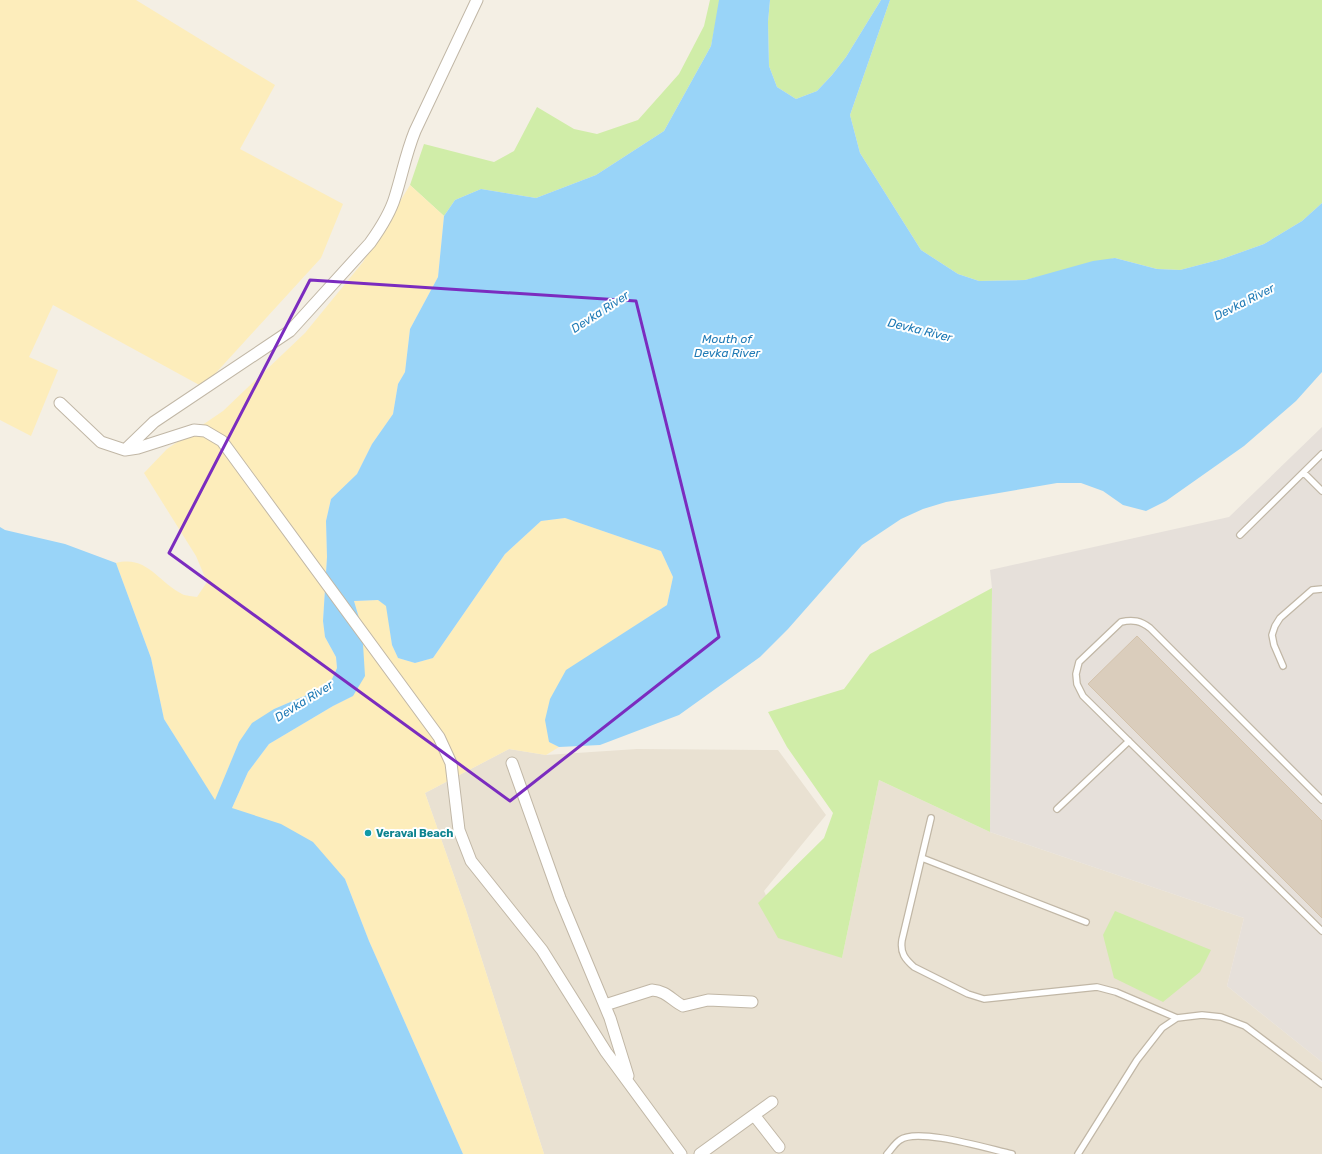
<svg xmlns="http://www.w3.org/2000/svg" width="1322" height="1154" font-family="Rubik,sans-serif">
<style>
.residential{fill:#e9e1d2}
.industrial{fill:#e6e0da}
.green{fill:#d0eda8}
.sand{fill:#fdedbb}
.water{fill:#99d4f8}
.building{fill:#dacdbc;stroke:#d3c2ab}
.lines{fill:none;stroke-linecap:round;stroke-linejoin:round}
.service-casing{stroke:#c1b7a6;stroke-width:8}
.minor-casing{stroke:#c1b7a6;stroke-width:13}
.service{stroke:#fff;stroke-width:5.5}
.minor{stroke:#fff;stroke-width:11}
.marked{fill:none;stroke:#7b2cbf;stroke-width:3;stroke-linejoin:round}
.culture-dot{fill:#0f9aa8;stroke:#fff;stroke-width:1.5}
.labels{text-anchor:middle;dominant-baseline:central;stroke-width:4;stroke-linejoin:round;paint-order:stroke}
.culture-label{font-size:11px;font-weight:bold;fill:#0d838f;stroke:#fff;text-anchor:start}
.water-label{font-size:12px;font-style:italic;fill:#207bb6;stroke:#fff}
</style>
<rect width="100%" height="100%" fill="#f4efe4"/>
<!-- residential -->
<path class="residential" d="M 509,749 L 546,755 L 637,749 L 778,750 L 826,815 L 764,891 L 781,928 L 842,958 L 879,780 L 990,832 L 1244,918 L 1227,986 L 1322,1062 L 1322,1154 L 544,1154 L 466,910 L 425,793 Z"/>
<!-- industrial -->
<path class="industrial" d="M 1322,427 L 1322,1062 L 1227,986 L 1244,918 L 990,832 L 992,588 L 990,570 L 1229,517 Z"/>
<!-- green -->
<path class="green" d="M 710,0 L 719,0 L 720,1 L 711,46 L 664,131 L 596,175 L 536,198 L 481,189 L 455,200 L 444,216 L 410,185 L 424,144 L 494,162 L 514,151 L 537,107 L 574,129 L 597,134 L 638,120 L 679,74 L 704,26 Z
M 770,0 L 881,0 L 846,57 L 832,75 L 817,91 L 796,99 L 777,87 L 769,66 L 768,22 Z
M 890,0 L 1322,0 L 1322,203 L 1302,221 L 1264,244 L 1222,259 L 1180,270 L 1157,269 L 1115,258 L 1025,280 L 979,281 L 958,274 L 921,250 L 860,153 L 850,115 Z
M 992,588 L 990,832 L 879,780 L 842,958 L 778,938 L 758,903 L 824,838 L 833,813 L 787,747 L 768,712 L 844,689 L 870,654 Z
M 1115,911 L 1211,950 L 1200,972 L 1163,1002 L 1114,978 L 1103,935 Z"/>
<!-- sand -->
<path class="sand" d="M 0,0 L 136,0 L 275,85 L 240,149 L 343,204 L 321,258 L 203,387 L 53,305 L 29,357 L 58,370 L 31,436 L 0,420 Z
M 410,185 L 444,216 L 438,277 L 410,329 L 405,372 L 398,384 L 393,414 L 372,444 L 357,474 L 331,499 L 326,521 L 327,557 L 323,621 L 325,637 L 336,657 L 337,668 L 332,679 L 314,692 L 274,709 L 239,742 L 215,801 L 164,719 L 151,658 L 116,563 C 147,555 158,582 182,594 C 186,596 193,596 197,597 L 207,582 L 196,556 L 144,473 L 167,449 L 223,411 L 305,333 L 363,262 Z
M 565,518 L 661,551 L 673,577 L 667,605 L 612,641 L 549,742 L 559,747 L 546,755 L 509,749 L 425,793 L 466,910 L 544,1154 L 463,1154 L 369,941 L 345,879 L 232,808 L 248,772 L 269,744 L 333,706 L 353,696 L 362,628 L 354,601 L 378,600 L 387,606 L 392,645 L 398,658 L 415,663 L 433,658 L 505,554 L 541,521 Z"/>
<!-- water -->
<path class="water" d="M 719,0 L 770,0 L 768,22 L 769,66 L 777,87 L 796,99 L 817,91 L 832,75 L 846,57 L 881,0 L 890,0 L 850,115 L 860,153 L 921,250 L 958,274 L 979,281 L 1025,280 L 1093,261 L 1115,258 L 1157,269 L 1180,270 L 1222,259 L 1264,244 L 1302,221 L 1322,203 L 1322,372 L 1296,401 L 1244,446 L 1166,501 L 1146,511 L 1123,505 L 1103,491 L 1081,483 L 1057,483 L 946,502 L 923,509 L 901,519 L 862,545 L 788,629 L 760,657 L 679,715 L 600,745 L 559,747 L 549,742 L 545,720 L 550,699 L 566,670 L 667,605 L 673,577 L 661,551 L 565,518 L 541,521 L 505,554 L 433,658 L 415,663 L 398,658 L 392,645 L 386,606 L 378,600 L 354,601 L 362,628 L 365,676 L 353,696 L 333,706 L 269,744 L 248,772 L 232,808 L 281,824 L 313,842 L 345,879 L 369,941 L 463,1154 L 0,1154 L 0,527 L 5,530 L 65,544 L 116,563 L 151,658 L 164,719 L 215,800 L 239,742 L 252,723 L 274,709 L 314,692 L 332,679 L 337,668 L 336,657 L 325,637 L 323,621 L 327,557 L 326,521 L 331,499 L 357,474 L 372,444 L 393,414 L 398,384 L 405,372 L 410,329 L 438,277 L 444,216 L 455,200 L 481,189 L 536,198 L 596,175 L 664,131 L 711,46 Z"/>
<!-- building -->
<path class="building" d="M 1137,636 L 1322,821 L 1322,918 L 1088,684 Z"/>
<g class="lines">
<!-- service casing -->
<g class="service-casing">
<path id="service" d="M 1304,473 L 1322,491
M 1240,535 L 1322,454
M 1283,666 L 1274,645 L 1272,635 L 1275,626 L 1280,618 L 1312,590 L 1322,589
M 1322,800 L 1150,628 C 1141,621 1133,619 1121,622 L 1079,662 L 1076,674 L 1077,684 L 1083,696 L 1322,931
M 1057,809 L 1129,741
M 931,818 L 902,940 C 900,953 905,959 914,967 L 968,994 L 984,999 L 1097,987 L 1116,992 L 1177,1018
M 922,858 L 1086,922
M 887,1154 C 891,1150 895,1143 900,1140 C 917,1127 989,1149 1012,1154
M 1078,1154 L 1137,1060 L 1162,1028 L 1177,1018 L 1202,1015 L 1221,1017 L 1245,1026 L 1322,1084"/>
</g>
<!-- minor casing -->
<g class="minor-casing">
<path id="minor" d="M 60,403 L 101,442 L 125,450 L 138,448 L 194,430 L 205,431 L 222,441 L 439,737 L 451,763 L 459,830 L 471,861 L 542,950 L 606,1052 L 681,1154
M 125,450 L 154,422 L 290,331 L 370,243 C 380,229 390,214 395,197 C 402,175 406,153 415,131 L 477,0
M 512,763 L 560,898 L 610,1018 L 628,1076
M 605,1005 L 652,990 C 667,991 671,1000 683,1006 L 708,1000 L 752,1002
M 754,1115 L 779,1147
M 700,1154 L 772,1102"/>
</g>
<!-- service -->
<use href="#service" class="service"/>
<!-- minor -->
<use href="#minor" class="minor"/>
</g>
<!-- marked area -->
<path class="marked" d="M 310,280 L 636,301 L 719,637 L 510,801 L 169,553 Z"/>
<!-- markers -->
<circle class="culture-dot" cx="368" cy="833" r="4"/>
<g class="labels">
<!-- culture labels -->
<g class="culture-label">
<text x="376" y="833">Veraval Beach</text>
</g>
<!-- water labels -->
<g class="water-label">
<text transform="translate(1244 302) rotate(-27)">Devka River</text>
<text transform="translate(600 312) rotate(-33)">Devka River</text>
<text transform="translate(920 330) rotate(14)">Devka River</text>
<text x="727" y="339">Mouth of<tspan x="727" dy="14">Devka River</tspan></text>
<text transform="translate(304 701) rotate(-32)">Devka River</text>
</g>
</g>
</svg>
